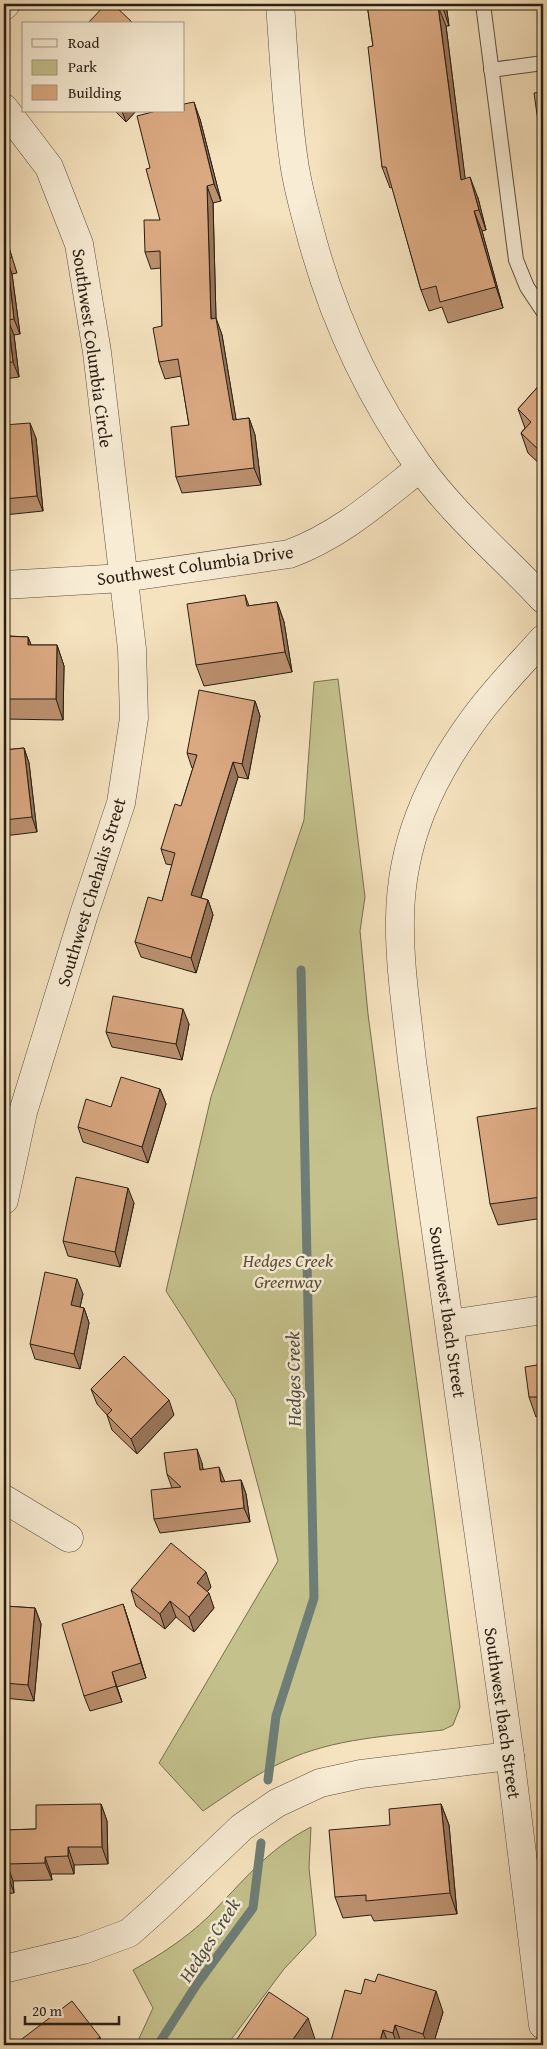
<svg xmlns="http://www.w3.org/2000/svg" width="547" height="2049" font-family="'Gentium Book Plus',serif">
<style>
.green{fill:#c4c18c;stroke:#767050}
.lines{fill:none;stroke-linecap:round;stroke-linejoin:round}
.stream{stroke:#6e7d75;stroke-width:9}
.service-casing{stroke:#5b4f3e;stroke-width:16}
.minor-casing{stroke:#5b4f3e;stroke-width:29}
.tertiary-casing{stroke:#5b4f3e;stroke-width:29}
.service{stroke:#f8ecd5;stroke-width:14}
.minor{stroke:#f8ecd5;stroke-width:28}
.tertiary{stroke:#f8ecd5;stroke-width:28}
.wall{fill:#bb906f;stroke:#281e14}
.shaded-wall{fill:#99765a;stroke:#281e14}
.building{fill:#daa881;stroke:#281e14}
.labels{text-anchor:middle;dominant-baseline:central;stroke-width:5;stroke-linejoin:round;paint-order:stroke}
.street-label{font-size:18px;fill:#281e14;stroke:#f8ecd5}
.park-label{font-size:18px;font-style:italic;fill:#574f38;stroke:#f8ecd5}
.water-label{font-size:19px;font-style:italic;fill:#4b4e44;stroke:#f8ecd5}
</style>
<rect width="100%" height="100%" fill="#f5e2be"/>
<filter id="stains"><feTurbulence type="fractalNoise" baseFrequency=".004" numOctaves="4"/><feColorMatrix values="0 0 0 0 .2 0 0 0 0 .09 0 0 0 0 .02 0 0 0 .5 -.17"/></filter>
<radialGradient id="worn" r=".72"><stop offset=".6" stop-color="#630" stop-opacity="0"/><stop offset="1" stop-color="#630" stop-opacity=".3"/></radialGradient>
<!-- green -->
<path class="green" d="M 338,679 L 365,897 L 360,931 L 368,1014 L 460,1707 L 453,1725 L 443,1730 C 390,1736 334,1738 285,1761 C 255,1774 230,1793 203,1811 L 159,1763 L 278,1561 L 235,1399 L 166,1291 L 211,1097 L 304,820 L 314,682 Z
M 311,1827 L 309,1868 L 316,1935 L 284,1969 L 227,2045 L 136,2045 L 153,2008 L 133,1970 C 160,1955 185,1939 208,1917 C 243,1882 266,1850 311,1827 Z"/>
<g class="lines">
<!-- stream -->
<path class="stream" d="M 268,1780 L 276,1716 L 314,1598 L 301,970
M 158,2045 L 197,1984 L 253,1908 L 261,1843"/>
<!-- service casing -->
<g class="service-casing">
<path id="service" d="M 483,4 L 516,260 L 527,287 L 543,311
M 491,70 L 543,63"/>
</g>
<!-- minor casing -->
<g class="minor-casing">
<path id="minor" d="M 4,6 L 6,4
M 4,108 L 49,167 L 79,244 L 97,352 L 132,649 L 134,718 L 121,803 L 84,914 L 23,1112 L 4,1200
M 4,585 L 123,578 L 289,554 C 339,536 378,501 420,468
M 450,1324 L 543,1310
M 4,1499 L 69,1538
M 4,1969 L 83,1950 L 129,1933 L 157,1908 L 242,1827 L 277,1803 L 320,1783 L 361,1774 L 510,1756"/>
</g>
<!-- tertiary casing -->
<g class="tertiary-casing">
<path id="tertiary" d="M 280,4 C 284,56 286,110 294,162 C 297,184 303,206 309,228 C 331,313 368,394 419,466 C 454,515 502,555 543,599
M 543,639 C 520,665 494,691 474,719 C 430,779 401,842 400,918 C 399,965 407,1013 412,1061 L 510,1756 L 543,2025"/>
</g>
<!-- service -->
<use href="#service" class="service"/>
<!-- minor -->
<use href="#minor" class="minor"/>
<!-- tertiary -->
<use href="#tertiary" class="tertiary"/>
</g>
<!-- wall -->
<path class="wall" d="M 367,4 L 446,4 L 449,26 L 446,26 L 465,179 L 478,198 L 486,230 L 482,231 L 503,308 L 448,323 L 442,307 L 429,311 L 421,290 L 392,187 L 390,188 L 382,167 L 373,46 Z
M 541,4 L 543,4 L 543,10 Z
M 115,111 L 136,111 L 126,122 Z
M 200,119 L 221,201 L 213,203 L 216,319 L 222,335 L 236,420 L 249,418 L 255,435 L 261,485 L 182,493 L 176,477 L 189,425 L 181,376 L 165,379 L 159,362 L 162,326 L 161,268 L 151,269 L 145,252 L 160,220 Z
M 4,232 L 17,273 L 12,274 L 20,334 L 14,335 L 19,377 L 4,379 Z
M 543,381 L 543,467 L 528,453 L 521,433 L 525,428 L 518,409 Z
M 4,425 L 36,438 L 43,511 L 4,515 Z
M 245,595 L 249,606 L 277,602 L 284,622 L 292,672 L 204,686 L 196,665 Z
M 4,622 L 9,636 L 28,637 L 31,645 L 57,645 L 64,666 L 63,720 L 4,719 Z
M 255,701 L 260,716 L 248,779 L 238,777 L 201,898 L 208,900 L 213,915 L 196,973 L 141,957 L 135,942 L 162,901 L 172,865 L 166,864 L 161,849 L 181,806 L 193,768 L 192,768 L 187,753 Z
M 24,748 L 29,763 L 37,832 L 4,836 L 4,750 Z
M 189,1024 L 182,1060 L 112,1047 L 106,1032 Z
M 160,1089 L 166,1104 L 148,1163 L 83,1142 L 78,1127 L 111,1107 Z
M 543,1107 L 543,1218 L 498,1225 L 490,1204 Z
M 134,1203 L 120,1267 L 68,1256 L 63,1241 Z
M 83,1294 L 80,1307 L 84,1308 L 89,1323 L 80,1369 L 35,1359 L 30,1344 Z
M 543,1364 L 543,1424 L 541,1416 L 536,1417 L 529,1397 Z
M 91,1389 L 174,1415 L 137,1454 L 112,1430 L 107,1415 L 97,1404 Z
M 202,1463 L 203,1469 L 225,1482 L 241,1480 L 246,1494 L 250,1522 L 160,1533 L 154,1519 L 172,1488 L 167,1474 Z
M 211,1587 L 207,1592 L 214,1608 L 194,1632 L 176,1617 L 165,1629 L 136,1606 L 131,1590 Z
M 123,1604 L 128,1619 L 146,1678 L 117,1687 L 122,1702 L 90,1711 L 84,1696 Z
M 4,1606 L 35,1608 L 41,1624 L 34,1701 L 4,1698 Z
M 101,1804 L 107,1821 L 108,1864 L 74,1865 L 74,1874 L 51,1874 L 52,1880 L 13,1881 L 14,1893 L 4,1894 L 4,1830 L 36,1829 Z
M 441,1804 L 449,1825 L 457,1914 L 374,1921 L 371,1915 L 343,1918 L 335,1897 L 390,1825 Z
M 361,1994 L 443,2012 L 433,2045 L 332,2045 L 331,2041 Z"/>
<!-- shaded-wall -->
<path class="shaded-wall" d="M 442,4 L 446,4 L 449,26 L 442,5 Z
M 438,6 L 446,26 L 468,201 L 461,180 Z
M 194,102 L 200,119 L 221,201 L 214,184 Z
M 122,111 L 136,111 L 126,122 Z
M 470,177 L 478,198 L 486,230 L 479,210 Z
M 207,186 L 213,203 L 216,318 L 222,335 L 239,437 L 233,420 L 211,319 Z
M 474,211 L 482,231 L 503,308 L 496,287 Z
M 7,259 L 12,274 L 20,334 L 14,319 Z
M 8,320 L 14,335 L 19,377 L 13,362 Z
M 249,418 L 255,435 L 261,485 L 254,468 Z
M 30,423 L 36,438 L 43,511 L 37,496 Z
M 277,602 L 284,622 L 292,672 L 285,652 Z
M 4,622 L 11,643 L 4,636 Z
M 28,637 L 36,657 L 28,645 Z
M 57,645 L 64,666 L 63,720 L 56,699 Z
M 255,701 L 260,716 L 248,779 L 242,764 Z
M 24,748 L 29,763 L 37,832 L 32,817 Z
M 233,762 L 238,777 L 197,910 L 191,895 Z
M 208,900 L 213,915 L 196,973 L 191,958 Z
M 183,1009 L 189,1024 L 182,1060 L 176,1044 Z
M 160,1089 L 166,1104 L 148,1163 L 142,1147 Z
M 128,1188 L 134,1203 L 120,1267 L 115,1252 Z
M 77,1279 L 83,1294 L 77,1320 L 71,1305 Z
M 84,1308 L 89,1323 L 80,1369 L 74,1354 Z
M 169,1400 L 174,1415 L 137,1454 L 131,1439 Z
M 197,1449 L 202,1463 L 205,1484 L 200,1470 Z
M 219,1467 L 225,1482 L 221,1482 Z
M 241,1480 L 246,1494 L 250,1522 L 244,1508 Z
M 206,1572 L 211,1587 L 202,1598 L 197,1583 Z
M 209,1593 L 214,1608 L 194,1632 L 189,1617 Z
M 170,1601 L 176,1617 L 165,1629 L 160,1614 Z
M 123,1604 L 128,1619 L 146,1678 L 141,1663 Z
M 35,1608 L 41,1624 L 34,1701 L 28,1685 Z
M 112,1672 L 122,1702 L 116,1686 Z
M 101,1804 L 107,1821 L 108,1864 L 102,1847 Z
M 441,1804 L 449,1825 L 457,1914 L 450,1893 Z
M 68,1847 L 74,1865 L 74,1874 L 68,1856 Z
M 45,1857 L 51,1874 L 52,1880 L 45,1863 Z
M 7,1864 L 13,1881 L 14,1893 L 8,1876 Z
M 436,1991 L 443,2012 L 433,2045 L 428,2045 L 423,2034 Z
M 308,2018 L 315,2039 L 311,2045 L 289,2045 Z
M 395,2025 L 402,2045 L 397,2045 L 393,2033 Z
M 383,2030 L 389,2045 L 379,2045 Z
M 100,2037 L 103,2045 L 90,2045 Z"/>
<!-- building -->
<path class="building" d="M 106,4 L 113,4 L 134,24 L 87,24 Z
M 367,4 L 442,4 L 442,5 L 438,6 L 461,180 L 470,177 L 479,210 L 474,211 L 496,287 L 440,302 L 436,286 L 421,290 L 386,167 L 382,167 L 368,47 L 373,46 Z
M 543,92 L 543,157 L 534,93 Z
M 194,102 L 214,184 L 207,186 L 211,319 L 216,318 L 233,420 L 249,418 L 254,468 L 176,477 L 171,427 L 189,425 L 178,359 L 159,362 L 153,328 L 162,326 L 160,251 L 145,252 L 144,220 L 160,220 L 146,169 L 150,168 L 137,116 L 156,111 L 184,111 L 184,104 Z
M 4,234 L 12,257 L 7,259 L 14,319 L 8,320 L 13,362 L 4,363 Z
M 543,381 L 543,454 L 521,433 L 531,422 L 518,409 Z
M 30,423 L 37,496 L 4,499 L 4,425 Z
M 245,595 L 247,606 L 277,602 L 285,652 L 196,665 L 187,604 Z
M 4,622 L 4,636 L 28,637 L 28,645 L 57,645 L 56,699 L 4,699 Z
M 199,690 L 255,701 L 242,764 L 233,762 L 191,895 L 208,900 L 191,958 L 135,942 L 148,897 L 162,901 L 175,853 L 161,849 L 175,804 L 181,806 L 197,755 L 187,753 Z
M 24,748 L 32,817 L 4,820 L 4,750 Z
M 113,996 L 183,1009 L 176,1044 L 106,1032 Z
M 121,1077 L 160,1089 L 142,1147 L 78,1127 L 86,1099 L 111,1107 Z
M 543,1107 L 543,1211 L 541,1197 L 490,1204 L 477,1117 Z
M 76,1177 L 128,1188 L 115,1252 L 63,1241 Z
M 45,1272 L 77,1279 L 71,1305 L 84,1308 L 74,1354 L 30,1344 Z
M 124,1356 L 169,1400 L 131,1439 L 107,1415 L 112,1410 L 91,1389 Z
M 543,1364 L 543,1418 L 541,1418 L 538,1397 L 529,1397 L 525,1367 Z
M 197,1449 L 200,1470 L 219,1467 L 221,1482 L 241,1480 L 244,1508 L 154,1519 L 151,1490 L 181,1487 L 167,1474 L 164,1453 Z
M 171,1543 L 206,1572 L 197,1583 L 209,1593 L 189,1617 L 170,1601 L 160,1614 L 131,1590 Z
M 123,1604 L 141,1663 L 112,1672 L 116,1686 L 84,1696 L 62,1624 Z
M 4,1606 L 35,1608 L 28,1685 L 4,1683 Z
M 101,1804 L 102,1847 L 68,1847 L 68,1856 L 45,1857 L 45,1863 L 7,1864 L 8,1876 L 4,1876 L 4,1830 L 36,1829 L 36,1805 Z
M 441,1804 L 450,1893 L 366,1901 L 366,1895 L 335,1897 L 329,1830 L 390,1825 L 389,1809 Z
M 378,1974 L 436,1991 L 423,2034 L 395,2025 L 393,2033 L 383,2030 L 379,2045 L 345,2045 L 331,2041 L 345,1990 L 361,1994 L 365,1979 L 375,1982 Z
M 269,1992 L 308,2018 L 289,2045 L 233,2045 Z
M 72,2001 L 100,2037 L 90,2045 L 14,2045 Z"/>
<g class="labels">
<!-- street labels -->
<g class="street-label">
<text transform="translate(93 348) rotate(82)">Southwest Columbia Circle</text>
<text transform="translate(195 565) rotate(-8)">Southwest Columbia Drive</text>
<text transform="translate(91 892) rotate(-73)">Southwest Chehalis Street</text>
<text transform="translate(448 1312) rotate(82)">Southwest Ibach Street</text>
<text transform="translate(503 1713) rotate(82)">Southwest Ibach Street</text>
</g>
<!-- park labels -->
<g class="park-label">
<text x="288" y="1260">Hedges Creek<tspan x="288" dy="21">Greenway</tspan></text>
</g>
<!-- water labels -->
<g class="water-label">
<text transform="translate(293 1379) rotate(-91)">Hedges Creek</text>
<text transform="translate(209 1940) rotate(-57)">Hedges Creek</text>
</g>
</g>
<!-- margin -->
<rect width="547" height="2049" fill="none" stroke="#f5e2be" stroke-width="20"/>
<rect x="5" y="5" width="537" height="2039" fill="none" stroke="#281e14" stroke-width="2.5"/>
<rect x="10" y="10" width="527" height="2029" fill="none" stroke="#281e14"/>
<!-- legend -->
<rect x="22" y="22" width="162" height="90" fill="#f8ecd5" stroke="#a59a88"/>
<rect x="32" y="39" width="25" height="8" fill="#f8ecd5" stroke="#a59a88"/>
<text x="68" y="48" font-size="15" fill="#281e14">Road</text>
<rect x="32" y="60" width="25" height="15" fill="#c4c18c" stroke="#a59a88"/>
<text x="68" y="72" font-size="15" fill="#281e14">Park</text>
<rect x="32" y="85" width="25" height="15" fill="#daa881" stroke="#a59a88"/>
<text x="68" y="98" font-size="15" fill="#281e14">Building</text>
<!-- scale -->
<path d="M25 2016v8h94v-8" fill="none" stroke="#281e14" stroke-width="2.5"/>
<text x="32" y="2016" font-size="15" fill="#281e14" stroke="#f8ecd5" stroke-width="4" paint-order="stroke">20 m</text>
<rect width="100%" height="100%" filter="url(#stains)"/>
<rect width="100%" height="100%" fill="url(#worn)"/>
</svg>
